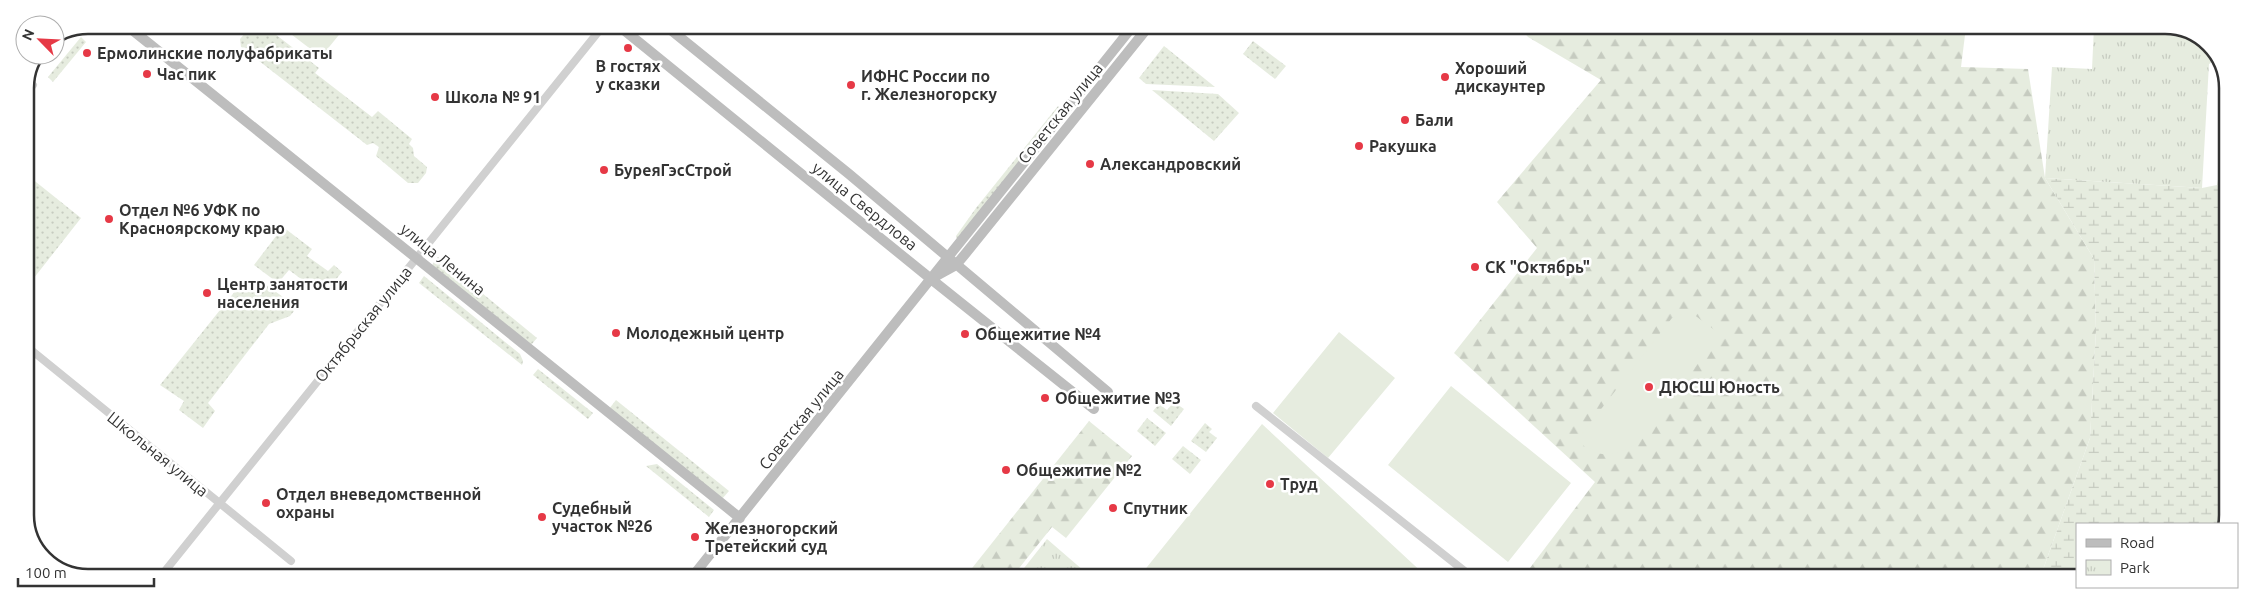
<svg xmlns="http://www.w3.org/2000/svg" width="2253" height="603" font-family="Ubuntu,sans-serif">
<style>
.grass{fill:url(#grass-dots)}
.forest{fill:url(#forest-firs)}
.wetland{fill:url(#wetland-marsh)}
.park{fill:url(#park-tufts)}
.pitch{fill:#e6ecdf}
.lines{fill:none;stroke-linecap:round;stroke-linejoin:round}
.street{stroke:#d0d0d0;stroke-width:8}
.secondary{stroke:#bdbdbd;stroke-width:10}
.poi-dot{fill:#e63946;stroke:#fff;stroke-width:2}
.labels{text-anchor:middle;dominant-baseline:central;stroke-width:5;stroke-linejoin:round;paint-order:stroke}
.poi-label{font-size:16px;font-weight:bold;fill:#333;stroke:#fff;text-anchor:start}
.street-label{font-size:16px;fill:#333;stroke:#fff}
.rim{fill:none;stroke:#333;stroke-width:2.5}
</style>
<defs>
<pattern id="grass-dots" width="8" height="8" patternUnits="userSpaceOnUse" patternTransform="scale(1.25)"><rect width="8" height="8" fill="#e6ecdf"/><path d="M2 2h.1M6 6h.1" fill="none" stroke="#c6cbc0" stroke-width="1.8" stroke-linecap="round"/></pattern>
<pattern id="forest-firs" width="22" height="20" patternUnits="userSpaceOnUse" patternTransform="scale(1.25)"><rect width="22" height="20" fill="#e6ecdf"/><path d="M5 1l3.5 6h-7zM16 11l3.5 6h-7z" fill="#c6cbc0"/></pattern>
<pattern id="wetland-marsh" width="20" height="14" patternUnits="userSpaceOnUse" patternTransform="scale(1.25)"><rect width="20" height="14" fill="#e6ecdf"/><path d="M1 5h8M5 5V1M11 12h8M15 12V8" fill="none" stroke="#c6cbc0"/></pattern>
<pattern id="park-tufts" width="24" height="20" patternUnits="userSpaceOnUse" patternTransform="scale(1.25)"><rect width="24" height="20" fill="#e6ecdf"/><path d="M3 7l-1-3M5 7V3M7 7l1-3M15 17l-1-3M17 17v-4M19 17l1-3" fill="none" stroke="#c6cbc0"/></pattern>
</defs>
<rect width="100%" height="100%" fill="#fff"/>
<!-- grass -->
<path class="grass" d="M 251,26 L 260,34 L 266,27 L 319,68 L 315,73 L 372,117 L 378,111 L 412,139 L 409,144 L 413,148 L 414,156 L 427,167 L 426,173 L 418,183 L 408,183 L 376,156 L 379,147 L 373,143 L 367,145 L 241,47 L 240,39 Z
M 81,37 L 86,42 L 53,82 L 48,77 Z
M 1253,41 L 1286,66 L 1275,79 L 1243,54 Z
M 1164,46 L 1215,87 L 1146,84 L 1139,78 Z
M 1152,90 L 1218,94 L 1239,113 L 1214,141 Z
M 1058,106 L 1061,109 L 957,239 L 956,236 L 976,208 Z
M 31,178 L 81,218 L 30,283 L 25,279 L 25,186 Z
M 283,227 L 312,249 L 307,256 L 328,271 L 334,265 L 342,272 L 329,288 L 316,290 L 289,270 L 278,283 L 254,265 Z
M 438,257 L 537,338 L 531,345 L 432,265 Z
M 424,276 L 520,354 L 523,361 L 522,365 L 419,283 Z
M 258,279 L 283,297 L 281,301 L 294,311 L 290,316 L 269,324 L 208,403 L 215,411 L 203,428 L 179,410 L 184,401 L 160,385 L 240,285 L 249,291 Z
M 538,369 L 593,413 L 588,419 L 533,375 Z
M 616,400 L 729,491 L 722,499 L 609,409 Z
M 1174,402 L 1184,409 L 1171,426 L 1153,411 L 1159,404 L 1167,410 Z
M 1147,418 L 1166,433 L 1155,446 L 1137,431 Z
M 1205,423 L 1212,429 L 1209,432 L 1217,438 L 1206,452 L 1191,441 Z
M 1183,446 L 1201,460 L 1190,474 L 1172,459 Z
M 657,464 L 714,510 L 709,517 L 646,466 Z"/>
<!-- forest -->
<path class="forest" d="M 1518,26 L 1966,27 L 1961,67 L 2028,69 L 2045,178 L 2094,259 L 2096,331 L 2090,438 L 2040,578 L 1800,578 L 1794,568 L 1778,578 L 1523,577 L 1595,482 L 1454,353 L 1537,248 L 1497,202 L 1601,80 L 1528,37 Z
M 2228,124 L 2227,189 L 2217,185 Z
M 1089,421 L 1132,456 L 1066,538 L 1052,527 L 1012,577 L 965,577 Z"/>
<!-- wetland -->
<path class="wetland" d="M 2045,178 L 2202,188 L 2217,185 L 2227,189 L 2226,524 L 2077,524 L 2077,578 L 2040,578 L 2090,438 L 2096,331 L 2094,259 Z"/>
<!-- park -->
<path class="park" d="M 2094,27 L 2182,27 L 2213,46 L 2218,59 L 2209,64 L 2202,188 L 2045,178 L 2052,67 L 2092,69 Z
M 1047,539 L 1091,577 L 1017,577 Z"/>
<!-- pitch -->
<path class="pitch" d="M 279,25 L 347,25 L 321,57 Z
M 1686,313 L 1693,314 L 1720,334 L 1639,442 C 1626,450 1610,458 1593,452 C 1588,450 1582,444 1577,440 L 1672,318 Z
M 1339,332 L 1395,378 L 1328,458 L 1273,413 Z
M 1451,386 L 1571,483 L 1508,562 L 1388,465 Z
M 1262,424 L 1427,577 L 1139,577 Z"/>
<g class="lines">
<!-- street -->
<path class="street" d="M 25,95 L 33,85
M 25,345 L 291,561
M 1256,406 L 1472,577
M 161,576 L 603,26"/>
<!-- secondary -->
<path class="secondary" d="M 126,25 L 740,518
M 619,26 L 931,279 L 1094,409
M 666,26 L 849,174 L 1108,392
M 936,276 L 956,265 L 966,253 L 1149,26
M 692,577 L 1133,26"/>
</g>
<!-- markers -->
<g class="poi-dot">
<circle cx="628" cy="48" r="5"/>
<circle cx="87" cy="53" r="5"/>
<circle cx="147" cy="74" r="5"/>
<circle cx="1445" cy="77" r="5"/>
<circle cx="851" cy="85" r="5"/>
<circle cx="435" cy="97" r="5"/>
<circle cx="1405" cy="120" r="5"/>
<circle cx="1359" cy="146" r="5"/>
<circle cx="1090" cy="164" r="5"/>
<circle cx="604" cy="170" r="5"/>
<circle cx="109" cy="219" r="5"/>
<circle cx="1475" cy="267" r="5"/>
<circle cx="207" cy="293" r="5"/>
<circle cx="616" cy="333" r="5"/>
<circle cx="965" cy="334" r="5"/>
<circle cx="1649" cy="387" r="5"/>
<circle cx="1045" cy="398" r="5"/>
<circle cx="1006" cy="470" r="5"/>
<circle cx="1270" cy="484" r="5"/>
<circle cx="266" cy="503" r="5"/>
<circle cx="1113" cy="508" r="5"/>
<circle cx="542" cy="517" r="5"/>
<circle cx="695" cy="537" r="5"/>
</g>
<g class="labels">
<!-- poi labels -->
<g class="poi-label">
<text x="97" y="53">Ермолинские полуфабрикаты</text>
<text x="628" y="66" text-anchor="middle">В гостях<tspan x="628" dy="18">у сказки</tspan></text>
<text x="1455" y="68">Хороший<tspan x="1455" dy="18">дискаунтер</tspan></text>
<text x="157" y="74">Час пик</text>
<text x="861" y="76">ИФНС России по<tspan x="861" dy="18">г. Железногорску</tspan></text>
<text x="445" y="97">Школа № 91</text>
<text x="1415" y="120">Бали</text>
<text x="1369" y="146">Ракушка</text>
<text x="1100" y="164">Александровский</text>
<text x="614" y="170">БуреяГэсСтрой</text>
<text x="119" y="210">Отдел №6 УФК по<tspan x="119" dy="18">Красноярскому краю</tspan></text>
<text x="1485" y="267">СК "Октябрь"</text>
<text x="217" y="284">Центр занятости<tspan x="217" dy="18">населения</tspan></text>
<text x="626" y="333">Молодежный центр</text>
<text x="975" y="334">Общежитие №4</text>
<text x="1659" y="387">ДЮСШ Юность</text>
<text x="1055" y="398">Общежитие №3</text>
<text x="1016" y="470">Общежитие №2</text>
<text x="1280" y="484">Труд</text>
<text x="276" y="494">Отдел вневедомственной<tspan x="276" dy="18">охраны</tspan></text>
<text x="552" y="508">Судебный<tspan x="552" dy="18">участок №26</tspan></text>
<text x="1123" y="508">Спутник</text>
<text x="705" y="528">Железногорский<tspan x="705" dy="18">Третейский суд</tspan></text>
</g>
<!-- street labels -->
<g class="street-label">
<text transform="translate(1060 113) rotate(-51)">Советская улица</text>
<text transform="translate(865 206) rotate(39)">улица Свердлова</text>
<text transform="translate(443 259) rotate(39)">улица Ленина</text>
<text transform="translate(363 324) rotate(-51)">Октябрьская улица</text>
<text transform="translate(801 419) rotate(-51)">Советская улица</text>
<text transform="translate(158 454) rotate(39)">Школьная улица</text>
</g>
</g>
<!-- crop -->
<path d="M0 0H2253V603H0ZM88 34H2165A54 54 0 0 1 2219 88V515A54 54 0 0 1 2165 569H88A54 54 0 0 1 34 515V88A54 54 0 0 1 88 34Z" fill="#fff" fill-rule="evenodd"/>
<path class="rim" d="M88 34H2165A54 54 0 0 1 2219 88V515A54 54 0 0 1 2165 569H88A54 54 0 0 1 34 515V88A54 54 0 0 1 88 34Z"/>
<!-- legend -->
<rect x="2076" y="523" width="162" height="65" fill="#ffffff" stroke="#adadad"/>
<rect x="2086" y="539" width="25" height="8" fill="#bdbdbd" stroke="#adadad"/>
<text x="2120" y="548" font-size="15" fill="#333333">Road</text>
<rect x="2086" y="560" width="25" height="15" fill="url(#park-tufts)" stroke="#adadad"/>
<text x="2120" y="573" font-size="15" fill="#333333">Park</text>
<!-- north arrow -->
<g transform="translate(40 40) rotate(294)"><circle r="24" fill="#ffffff" stroke="#adadad"/>
<path d="M0-4L9 19L0 12L-9 19Z" fill="#e63946"/>
<text y="-8" font-size="14" font-weight="bold" text-anchor="middle" fill="#333333">N</text>
</g>
<!-- scale -->
<path d="M18 578v8h136v-8" fill="none" stroke="#333333" stroke-width="2.5"/>
<text x="25" y="578" font-size="15" fill="#333333" stroke="#ffffff" stroke-width="4" paint-order="stroke">100 m</text>
</svg>
